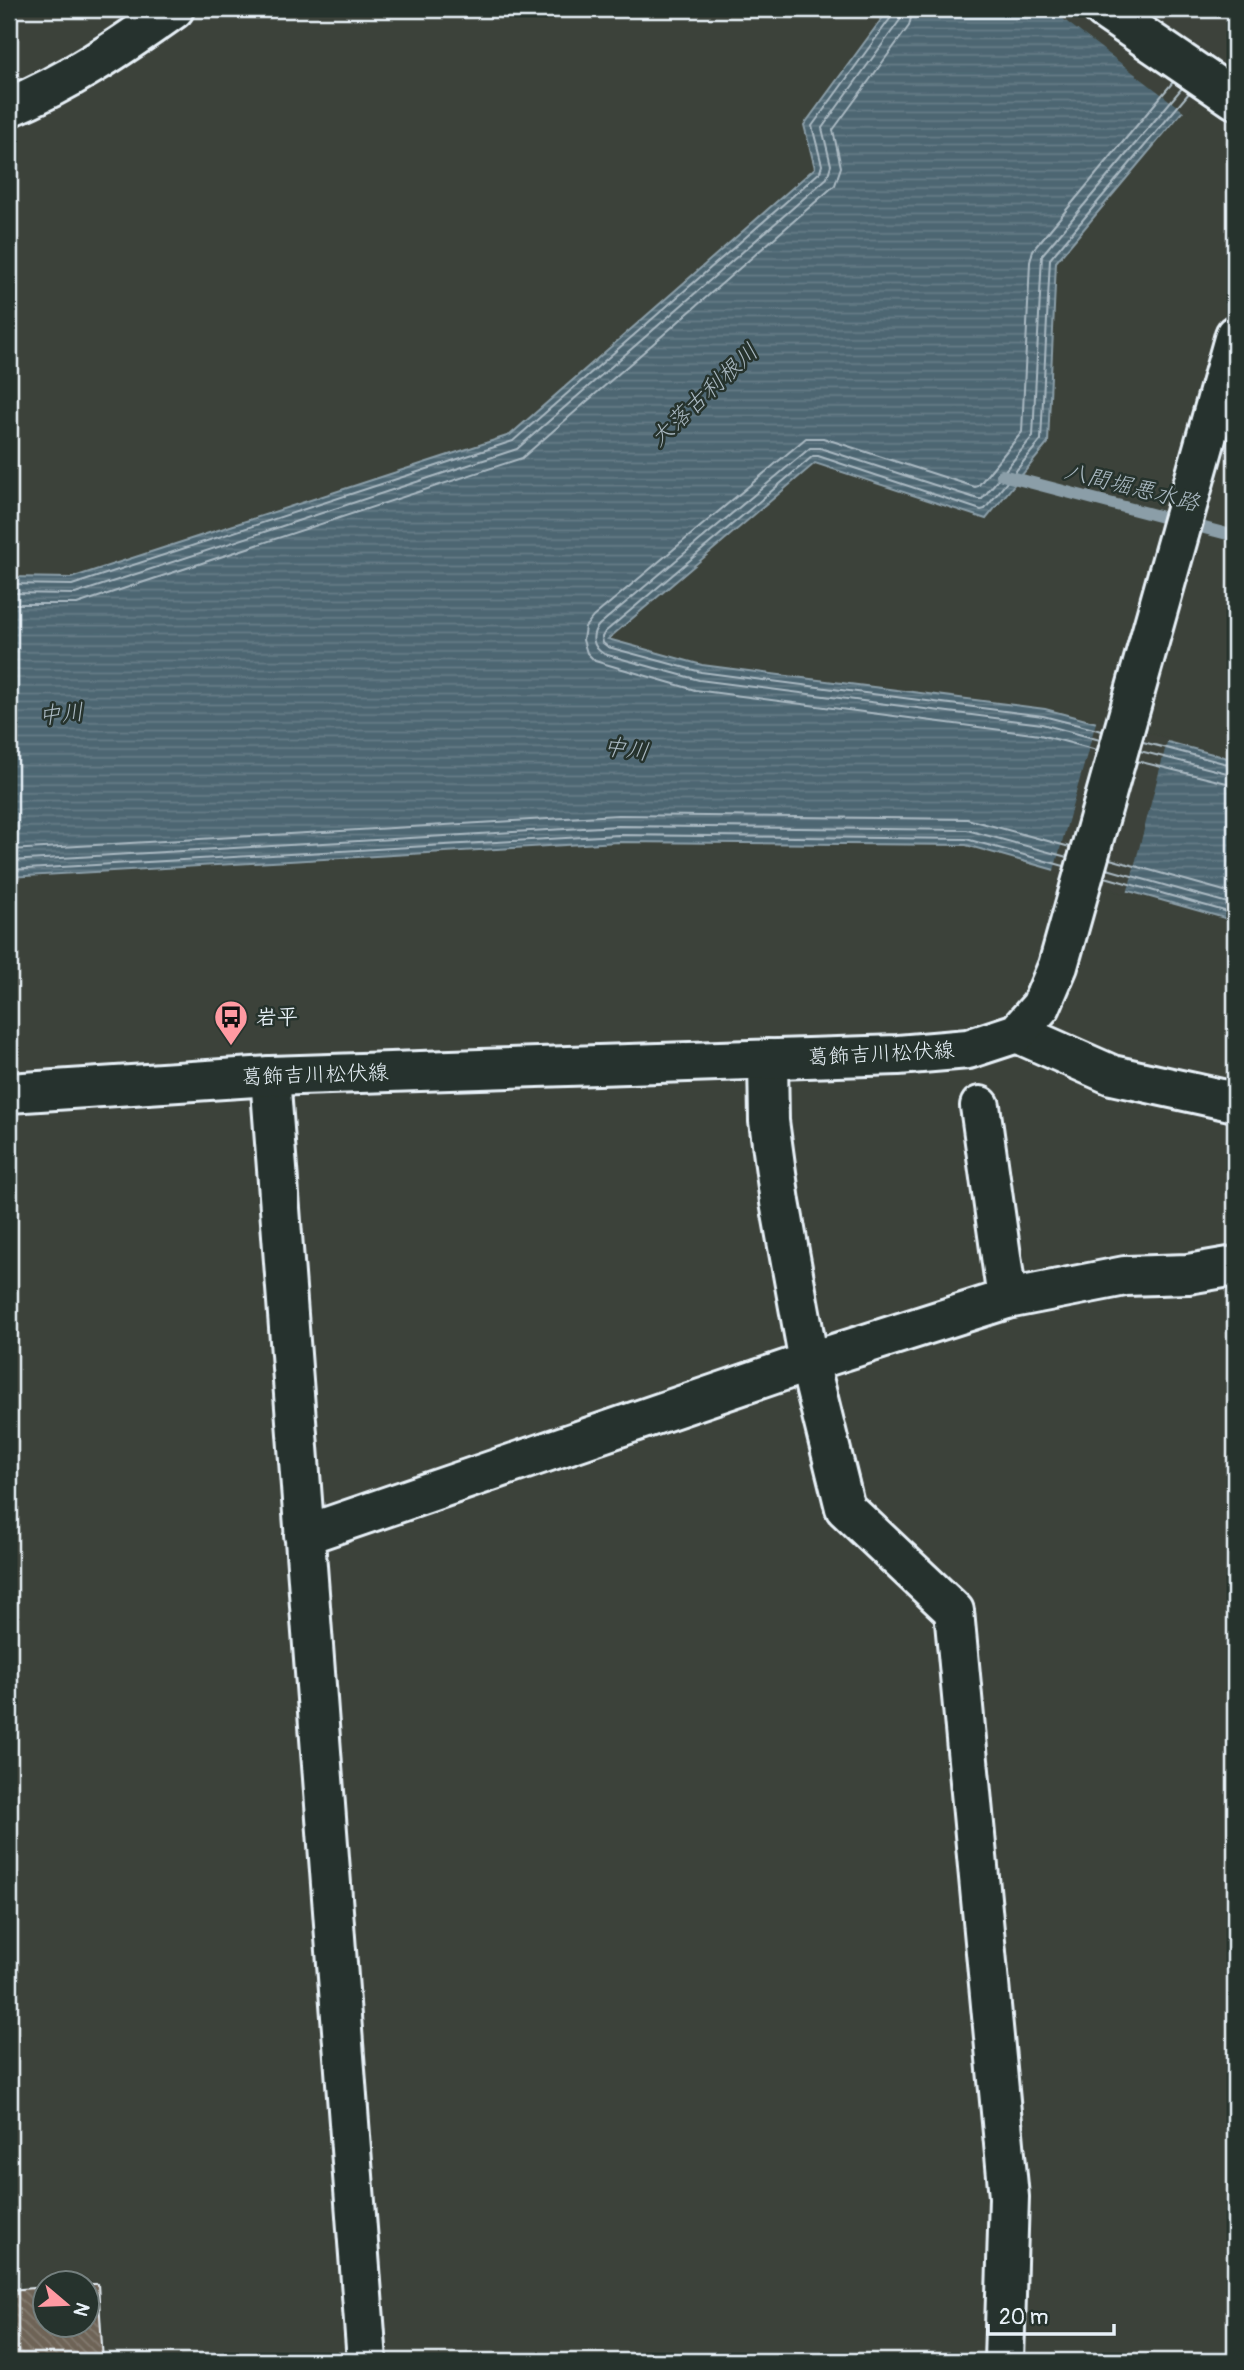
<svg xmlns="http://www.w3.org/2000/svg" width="1244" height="2370" font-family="Pangolin,'Klee One',sans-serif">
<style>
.water{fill:url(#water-rules);stroke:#8b9ea8;stroke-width:2}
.pier{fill:#3c423a}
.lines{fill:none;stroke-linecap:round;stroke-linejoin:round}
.shore{stroke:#aab9c2;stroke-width:2}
.stream{stroke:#8b9ea8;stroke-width:12}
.building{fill:url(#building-back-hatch);stroke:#e8f1f8;stroke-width:2}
.minor-casing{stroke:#e8f1f8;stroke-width:44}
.major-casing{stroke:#e8f1f8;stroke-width:44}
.highway-casing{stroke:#e8f1f8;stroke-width:44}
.minor{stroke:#26332d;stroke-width:38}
.major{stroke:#26332d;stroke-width:38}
.highway{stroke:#26332d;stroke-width:38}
.labels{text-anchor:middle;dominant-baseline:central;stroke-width:5;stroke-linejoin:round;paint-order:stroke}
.poi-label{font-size:21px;font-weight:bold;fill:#e8f1f8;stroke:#26332d;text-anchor:start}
.street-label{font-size:21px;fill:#e8f1f8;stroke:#26332d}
.water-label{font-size:23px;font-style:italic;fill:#aab9c2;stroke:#26332d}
</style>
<defs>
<pattern id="water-rules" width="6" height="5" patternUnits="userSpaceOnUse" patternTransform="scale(1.75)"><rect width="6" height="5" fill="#4d6672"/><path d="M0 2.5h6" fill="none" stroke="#677c87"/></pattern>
<pattern id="building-back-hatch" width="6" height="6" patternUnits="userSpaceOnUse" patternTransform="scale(1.75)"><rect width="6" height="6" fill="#6e6457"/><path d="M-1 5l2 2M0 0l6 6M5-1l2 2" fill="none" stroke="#837b70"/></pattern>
</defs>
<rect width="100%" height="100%" fill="#3c423a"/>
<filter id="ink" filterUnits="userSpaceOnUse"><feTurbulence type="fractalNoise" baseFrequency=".0143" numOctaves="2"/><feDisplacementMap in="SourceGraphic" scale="14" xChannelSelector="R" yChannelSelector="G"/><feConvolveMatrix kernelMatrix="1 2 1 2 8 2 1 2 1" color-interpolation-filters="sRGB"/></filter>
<g filter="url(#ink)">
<!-- water -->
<path class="water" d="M 889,9 L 1235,9 L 1235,49 L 1056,262 L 1048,443 L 986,519 L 815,463 L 608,639 L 702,665 L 1045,709 L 1235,760 L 1235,921 L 966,845 L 618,842 L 9,877 L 9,577 L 71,578 L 510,435 L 815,168 L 804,125 Z"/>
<!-- pier -->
<path class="pier" d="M 1050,9 L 1235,9 L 1235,55 L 1186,113 Z
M 1097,719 L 1168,738 L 1127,894 L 1053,874 Z"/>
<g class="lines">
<!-- shore -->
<path class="shore" d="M 9,584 L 72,585 L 513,441 L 820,172 L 822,165 L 812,126 L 892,16 L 894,9
M 9,593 L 75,594 L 517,449 L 827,178 L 831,165 L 822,128 L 900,20 L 903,9
M 9,604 L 77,604 L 522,458 L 835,185 L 841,167 L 833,130 L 909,26 L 913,9
M 1102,731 L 1043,716 L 701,672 L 608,647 L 603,643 L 602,637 L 605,632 L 813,456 L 818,456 L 981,510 L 985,509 L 1041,440 L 1050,259 L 1189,93
M 1100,740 L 1042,724 L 699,680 L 604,654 C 592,647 590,635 599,625 L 810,448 L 820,448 L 978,499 L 982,499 L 1033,436 L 1042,255 L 1182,88
M 1143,742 L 1235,766
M 1097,750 L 1040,735 L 695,690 L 595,661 L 587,653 L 583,640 L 585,627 L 593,617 L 806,438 L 823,438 L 975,487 L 978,486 L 1022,432 L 1030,262 L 1033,250 L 1173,82
M 1140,751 L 1235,775
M 1137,761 L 1235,785
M 9,850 L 618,815 L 967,819 L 1070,847
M 1110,859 L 1235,894
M 9,861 L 618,826 L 967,830 L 1067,857
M 1107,869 L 1235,905
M 9,870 L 618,835 L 966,839 L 1064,866
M 1105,877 L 1235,914"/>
<!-- stream -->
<path class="stream" d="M 1002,475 L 1235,536"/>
</g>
<!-- building -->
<path class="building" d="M 88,2284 L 98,2284 L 103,2361 L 9,2361 L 9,2290 L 46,2287 L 46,2324 L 88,2324 Z"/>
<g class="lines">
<!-- minor casing -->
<g class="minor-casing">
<path id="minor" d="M 9,107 C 68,83 122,46 174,9
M 1017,1033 L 1112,1075 L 1235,1102
M 768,1059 L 769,1121 L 780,1202 L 809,1362 L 845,1508 L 954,1611 L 1009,2197 L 1004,2361
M 270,1076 L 367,2361
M 980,1106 L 1007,1299
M 304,1535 L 809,1362 L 1007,1299 L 1125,1276 L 1188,1274 L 1235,1266"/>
</g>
<!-- major casing -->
<g class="major-casing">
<path id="major" d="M 9,1093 L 270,1076 L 898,1055 L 968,1049 L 1017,1033 L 1041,1006 L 1058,966 L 1235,335"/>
</g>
<!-- highway casing -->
<g class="highway-casing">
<path id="highway" d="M 1103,9 L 1235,99"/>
</g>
<!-- minor -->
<use href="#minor" class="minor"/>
<!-- major -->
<use href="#major" class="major"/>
<!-- highway -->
<use href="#highway" class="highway"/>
</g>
</g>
<!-- icons -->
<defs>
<g id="bus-pin" transform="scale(1.75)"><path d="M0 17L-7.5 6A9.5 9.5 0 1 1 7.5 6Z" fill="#ff9aa2" stroke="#26332d"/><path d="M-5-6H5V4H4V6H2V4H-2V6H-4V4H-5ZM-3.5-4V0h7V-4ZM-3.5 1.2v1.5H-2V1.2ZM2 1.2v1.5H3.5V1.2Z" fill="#111"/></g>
</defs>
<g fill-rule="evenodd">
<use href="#bus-pin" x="231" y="1017"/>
</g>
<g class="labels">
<!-- poi labels -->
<g class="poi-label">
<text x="256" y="1017">岩平</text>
</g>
<!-- street labels -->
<g class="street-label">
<text transform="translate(881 1054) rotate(-3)">葛飾吉川松伏線</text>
<text transform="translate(315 1075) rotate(-2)">葛飾吉川松伏線</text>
</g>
<!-- water labels -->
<g class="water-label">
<text transform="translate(704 395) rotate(-43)">大落古利根川</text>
<text transform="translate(1132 487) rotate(14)">八間堀悪水路</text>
<text transform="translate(61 714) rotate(-6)">中川</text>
<text transform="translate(626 749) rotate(8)">中川</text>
</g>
</g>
<!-- margin -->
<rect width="1244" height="2370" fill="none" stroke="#26332d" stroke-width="35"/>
<rect x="18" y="18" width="1209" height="2335" fill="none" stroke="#e8f1f8" stroke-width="2.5" filter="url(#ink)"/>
<!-- north arrow -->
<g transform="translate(66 2304) rotate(109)"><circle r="33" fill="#26332d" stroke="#747f7e" stroke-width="2"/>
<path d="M0-5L12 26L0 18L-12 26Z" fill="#ff9aa2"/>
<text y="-10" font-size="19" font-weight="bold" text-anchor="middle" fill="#e8f1f8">N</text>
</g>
<!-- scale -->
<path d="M988 2324v10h126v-10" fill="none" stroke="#e8f1f8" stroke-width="3.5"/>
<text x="999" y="2324" font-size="21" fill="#e8f1f8" stroke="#26332d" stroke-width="5" paint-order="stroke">20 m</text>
</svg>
